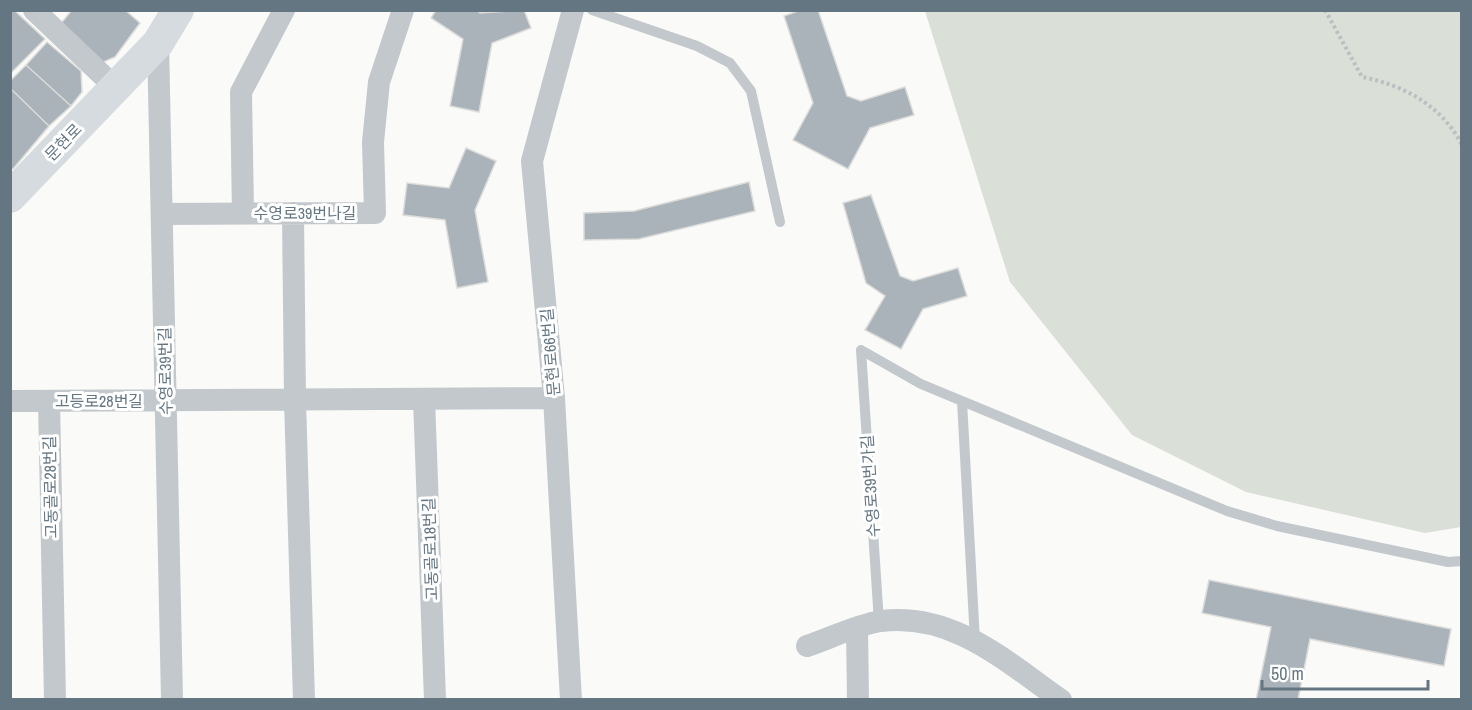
<svg xmlns="http://www.w3.org/2000/svg" width="1472" height="710" font-family="'Archivo Narrow','Noto Sans KR',sans-serif">
<style>
.green{fill:#dadfd7}
.building{fill:#aab3b9;stroke:#dcdcda;stroke-width:1.5}
.lines{fill:none;stroke-linecap:round;stroke-linejoin:round}
.path{stroke:#bbbfc2;stroke-width:4;stroke-dasharray:3 3;stroke-linecap:butt}
.lane{stroke:#c3c8cc;stroke-width:10}
.street{stroke:#c3c8cc;stroke-width:22}
.secondary{stroke:#d6dbdf;stroke-width:32}
.labels{text-anchor:middle;dominant-baseline:central;stroke-width:6;stroke-linejoin:round;paint-order:stroke}
.street-label{font-size:16px;fill:#657683;stroke:#fff}
</style>
<rect width="100%" height="100%" fill="#fafaf8"/>
<!-- green -->
<path class="green" d="M 925,11 L 1461,11 L 1461,527 L 1425,533 L 1246,492 L 1132,435 L 1010,282 Z"/>
<!-- building -->
<path class="building" d="M 10,10 L 14,10 L 45,39 L 10,74 Z
M 72,10 L 125,10 L 140,23 L 115,57 L 101,63 L 58,27 Z
M 436,10 L 477,10 L 480,13 L 524,10 L 531,28 L 492,43 L 479,112 L 450,106 L 463,39 L 431,18 Z
M 801,10 L 818,10 L 847,96 L 861,101 L 905,87 L 914,115 L 870,128 L 848,169 L 793,140 L 813,103 L 784,16 Z
M 47,42 L 81,71 L 82,92 L 71,106 L 26,65 Z
M 26,65 L 71,106 L 49,126 L 10,88 L 10,81 Z
M 10,88 L 49,126 L 13,169 L 10,167 Z
M 466,148 L 496,161 L 475,210 L 488,282 L 457,288 L 445,220 L 403,215 L 407,183 L 449,188 Z
M 749,182 L 755,211 L 639,239 L 584,240 L 584,213 L 634,211 Z
M 871,195 L 900,276 L 913,281 L 958,268 L 967,296 L 923,309 L 901,349 L 865,330 L 885,296 L 866,283 L 843,203 Z
M 1209,580 L 1451,629 L 1444,666 L 1310,639 L 1298,700 L 1256,700 L 1271,627 L 1202,613 Z"/>
<g class="lines">
<!-- path -->
<path class="path" d="M 1325,10 L 1362,77 C 1404,85 1442,106 1462,145"/>
<!-- lane -->
<path class="lane" d="M 592,10 L 697,46 L 730,63 L 751,91 L 780,222
M 861,350 L 921,384 L 1227,511 L 1277,526 L 1448,562 L 1462,561
M 861,350 L 879,622
M 962,401 L 975,641"/>
<!-- street -->
<path class="street" d="M 34,10 L 116,88
M 158,43 L 172,700
M 243,213 L 241,92 L 284,10
M 293,213 L 295,400 L 304,700
M 162,214 L 375,213 L 373,142 L 379,82 L 403,10
M 424,399 L 435,700
M 10,401 L 554,398
M 49,401 L 55,700
M 857,628 L 858,700
M 807,646 C 831,638 856,625 881,621 C 953,612 1005,661 1061,700
M 571,700 L 554,398 L 532,161 L 573,10"/>
<!-- secondary -->
<path class="secondary" d="M 10,197 L 158,43 L 178,10"/>
</g>
<g class="labels">
<!-- street labels -->
<g class="street-label">
<text transform="translate(63 142) rotate(-46)">문현로</text>
<text x="305" y="213">수영로39번나길</text>
<text transform="translate(550 352) rotate(-95)">문현로66번길</text>
<text transform="translate(165 371) rotate(-91)">수영로39번길</text>
<text x="99" y="401">고등로28번길</text>
<text transform="translate(870 486) rotate(-94)">수영로39번가길</text>
<text transform="translate(50 487) rotate(-91)">고동골로28번길</text>
<text transform="translate(430 549) rotate(-92)">고동골로18번길</text>
</g>
</g>
<!-- border -->
<rect width="1472" height="710" fill="none" stroke="#657683" stroke-width="24"/>
<!-- scale -->
<path d="M1262 680v9h166v-9" fill="none" stroke="#657683" stroke-width="3"/>
<text x="1271" y="680" font-size="18" fill="#657683" stroke="#ffffff" stroke-width="4.5" paint-order="stroke">50 m</text>
</svg>
